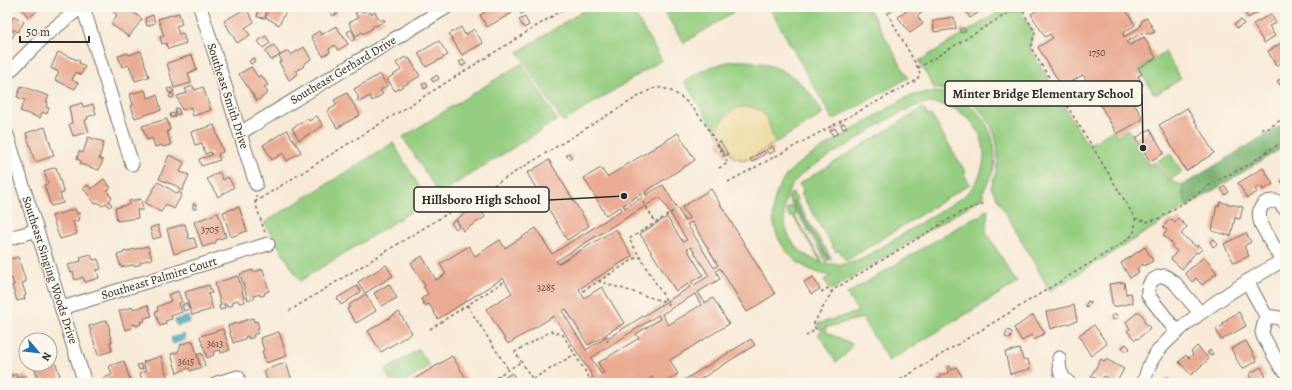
<svg xmlns="http://www.w3.org/2000/svg" width="1292" height="390" font-family="Alegreya,serif">
<style>
.green{fill:#96ce81;stroke:#607c56;fill-rule:evenodd}
.forest{fill:#78b16f;stroke:#526e4d}
.sand{fill:#eeda9e;stroke:#8c8264}
.water{fill:#45aec4;stroke:#386c78}
.building{fill:#eaab93;fill-rule:evenodd}
.lines{fill:none;stroke-linecap:round;stroke-linejoin:round}
.minor-casing{stroke:#736e67;stroke-width:15}
.path{stroke:#736e67;stroke-width:1.5;stroke-dasharray:3 3;stroke-linecap:butt}
.minor{stroke:#fff;stroke-width:13}
.labels{text-anchor:middle;dominant-baseline:central;stroke-width:3;stroke-linejoin:round;paint-order:stroke}
.number-label{font-size:10px;fill:#5b4b45}
.street-label{font-size:12px;fill:#2b2b2b;stroke:#fbf7ec}
.leader{fill:none;stroke:#2b2b2b;stroke-width:1.5}
.callout-dot{fill:#2b2b2b;stroke:#fbf7ec;stroke-width:1.5}
.callout{fill:#fbf7ec;stroke:#2b2b2b;stroke-width:1.5}
.callout-label{font-size:13px;text-anchor:middle;font-weight:bold;fill:#2b2b2b}
</style>
<rect width="100%" height="100%" fill="#fbf7ec"/>
<filter id="ink" filterUnits="userSpaceOnUse"><feTurbulence type="fractalNoise" baseFrequency=".025" numOctaves="2"/><feDisplacementMap in="SourceGraphic" scale="8" xChannelSelector="R" yChannelSelector="G"/><feConvolveMatrix kernelMatrix="1 2 1 2 8 2 1 2 1" color-interpolation-filters="sRGB"/></filter>
<filter id="wash" filterUnits="userSpaceOnUse"><feTurbulence type="fractalNoise" baseFrequency=".012" numOctaves="4" result="noise"/><feDisplacementMap in="SourceGraphic" scale="16" xChannelSelector="R" yChannelSelector="G"/><feGaussianBlur stdDeviation="0.9" result="paint"/><feColorMatrix in="noise" values="0 0 0 0 0 0 0 0 0 0 0 0 0 0 0 0 0 1.4 0 .05"/><feComposite in="paint" operator="in"/></filter>
<g filter="url(#wash)">
<rect width="100%" height="100%" fill="#f8ead7"/>
<!-- green -->
<path class="green" d="M 589,7 L 630,7 L 662,60 L 563,122 L 518,52 Z
M 661,7 L 742,7 L 684,43 Z
M 769,7 L 868,7 L 908,78 L 833,120 Z
M 1007,7 L 1018,7 L 1033,32 L 1030,48 L 1086,143 L 1092,143 L 1113,130 L 1117,136 L 1128,129 L 1149,165 L 1155,162 L 1169,181 L 1183,185 L 1183,196 L 1188,206 L 1050,291 L 991,187 C 1011,139 985,96 934,88 L 919,61 Z
M 1165,52 L 1181,79 L 1155,95 L 1138,68 Z
M 732,61 C 773,59 804,76 823,114 L 747,160 L 734,158 L 684,82 C 699,71 713,65 732,61 Z
M 522,63 L 557,120 L 439,194 L 403,137 Z
M 927,92 C 968,89 1001,127 994,167 C 992,177 987,184 982,193 L 985,196 L 831,290 L 824,280 L 831,276 C 769,266 751,193 805,159 L 905,98 ZM 927,103 C 981,103 1004,162 963,197 L 864,258 C 819,280 769,242 788,193 C 791,185 797,179 803,173 C 815,163 831,156 844,147 C 867,134 902,107 927,103 Z
M 923,108 L 928,116 L 931,115 L 966,173 L 964,174 L 970,184 L 846,261 L 839,250 L 836,252 L 801,194 L 804,192 L 799,184 Z
M 393,143 L 428,201 L 300,281 L 264,223 Z
M 1170,153 L 1182,172 L 1170,180 L 1158,161 Z
M 793,193 L 797,200 L 796,201 L 832,259 L 830,260 L 794,202 L 792,201 L 829,260 L 826,262 L 822,256 L 823,255 L 788,198 L 790,197 L 789,195 Z
M 792,206 L 797,214 L 794,215 L 822,261 L 821,262 L 793,216 L 790,217 L 786,209 Z
M 986,209 L 988,210 L 986,232 L 1017,283 L 889,361 L 862,318 L 824,328 L 827,331 L 826,332 L 852,344 L 845,355 L 836,362 L 822,338 L 821,338 L 818,335 L 823,329 L 820,329 L 817,324 L 858,312 L 847,294 L 976,216 L 978,219 Z
M 419,349 L 430,366 L 403,383 L 392,383 L 385,371 Z"/>
<!-- forest -->
<path class="forest" d="M 1285,123 L 1285,146 L 1188,206 L 1183,196 L 1183,185 Z"/>
<!-- sand -->
<path class="sand" d="M 742,107 C 770,106 767,124 775,143 L 747,160 L 734,158 L 715,129 C 726,123 722,112 742,107 Z"/>
<!-- water -->
<path class="water" d="M 188,316 L 190,322 L 177,326 L 175,320 Z
M 184,334 L 185,340 L 173,344 L 171,338 Z"/>
<g id="blocks">
<!-- building -->
<path class="building" d="M 20,7 L 34,7 L 37,11 L 29,18 Z
M 114,7 L 126,7 L 142,19 L 129,37 L 111,24 L 117,15 L 112,11 Z
M 259,7 L 271,8 L 272,7 L 288,7 L 279,25 L 265,17 L 268,14 L 266,12 L 265,18 L 257,17 Z
M 494,7 L 508,7 L 512,13 L 487,27 L 480,15 Z
M 517,7 L 534,7 L 521,14 Z
M 549,7 L 554,7 L 555,9 L 551,11 Z
M 886,7 L 889,7 L 892,11 L 890,13 Z
M 912,7 L 918,7 L 922,13 L 917,16 L 923,24 L 910,33 L 898,17 Z
M 963,7 L 987,7 L 970,18 Z
M 1043,7 L 1124,7 L 1135,25 L 1123,33 L 1124,37 L 1140,27 L 1142,20 L 1147,18 L 1155,32 L 1150,34 L 1142,33 L 1126,42 L 1130,45 L 1144,37 L 1156,58 L 1138,68 L 1142,74 L 1138,76 L 1143,85 L 1128,93 L 1143,119 L 1117,134 L 1083,75 L 1062,87 L 1038,47 L 1053,38 L 1050,34 L 1045,37 L 1031,14 Z
M 1242,7 L 1268,7 L 1248,18 Z
M 246,8 L 254,22 L 245,28 L 250,35 L 237,43 L 224,21 Z
M 335,8 L 338,13 L 333,16 L 330,12 Z
M 368,9 L 371,14 L 375,12 L 380,21 L 384,19 L 385,21 L 376,26 L 375,25 L 372,27 L 373,28 L 363,34 L 362,32 L 356,36 L 349,23 L 358,18 L 355,13 L 361,10 L 363,12 Z
M 179,13 L 182,24 L 176,26 L 179,34 L 183,33 L 186,43 L 168,49 L 166,43 L 162,44 L 160,37 L 164,36 L 158,19 Z
M 1271,14 L 1276,23 L 1269,26 L 1275,36 L 1264,43 L 1253,24 Z
M 153,15 L 155,23 L 147,26 L 145,18 Z
M 14,16 L 24,22 L 18,32 L 13,29 L 12,31 L 15,33 L 10,41 L 7,40 L 7,24 L 9,25 Z
M 525,17 L 529,25 L 524,28 L 519,20 Z
M 954,17 L 956,29 L 934,32 L 933,20 Z
M 1241,20 L 1244,24 L 1237,28 L 1234,24 Z
M 336,26 L 348,44 L 338,50 L 335,45 L 329,49 L 330,52 L 323,56 L 311,36 L 319,31 L 321,35 Z
M 461,27 L 465,35 L 474,29 L 483,43 L 462,55 L 449,34 Z
M 964,28 L 966,31 L 961,33 L 959,30 Z
M 351,30 L 356,38 L 352,41 L 347,32 Z
M 266,36 L 270,43 L 263,48 L 258,41 Z
M 439,41 L 448,55 L 426,67 L 418,53 Z
M 1285,41 L 1285,61 L 1276,66 L 1268,51 Z
M 274,45 L 280,55 L 271,60 L 265,51 Z
M 304,47 L 311,59 L 303,65 L 304,66 L 296,71 L 298,74 L 289,80 L 279,62 L 282,61 L 279,56 L 288,51 L 291,55 Z
M 141,51 L 149,77 L 135,81 L 129,65 L 122,67 L 118,56 L 128,53 L 129,55 Z
M 58,52 L 80,61 L 79,63 L 85,66 L 81,75 L 76,72 L 72,80 L 78,83 L 75,89 L 55,80 L 59,72 L 51,68 Z
M 192,55 L 197,70 L 188,73 L 191,83 L 174,88 L 167,63 Z
M 405,57 L 407,59 L 409,58 L 420,76 L 395,91 L 387,79 L 401,70 L 396,63 Z
M 253,58 L 255,61 L 251,64 L 249,61 Z
M 463,60 L 466,64 L 462,66 L 459,62 Z
M 251,67 L 258,77 L 261,75 L 268,85 L 264,87 L 268,93 L 257,101 L 239,74 Z
M 380,74 L 387,86 L 380,90 L 383,94 L 372,101 L 370,96 L 359,102 L 357,99 L 359,98 L 354,89 Z
M 437,75 L 439,79 L 433,82 L 431,79 Z
M 1282,78 L 1285,78 L 1285,84 L 1281,86 L 1277,81 Z
M 426,82 L 428,87 L 424,89 L 422,84 Z
M 21,86 L 49,96 L 46,102 L 48,102 L 46,107 L 49,108 L 47,114 L 42,112 L 40,118 L 20,111 L 25,100 L 17,97 Z
M 193,86 L 195,90 L 203,87 L 211,110 L 193,116 L 191,107 L 182,110 L 177,96 L 187,93 L 185,89 Z
M 172,88 L 174,92 L 169,93 L 167,89 Z
M 145,90 L 148,98 L 157,95 L 161,110 L 135,118 L 131,106 L 133,105 L 130,94 Z
M 347,93 L 360,115 L 337,128 L 327,111 L 337,105 L 334,100 Z
M 174,94 L 174,97 L 170,98 L 169,95 Z
M 82,103 L 83,107 L 93,104 L 96,114 L 87,117 L 88,119 L 85,120 L 89,132 L 73,136 L 69,124 L 72,123 L 69,107 Z
M 178,108 L 180,114 L 176,115 L 175,109 Z
M 1187,108 L 1214,153 L 1186,171 L 1159,125 Z
M 174,113 L 175,116 L 171,118 L 170,114 Z
M 317,116 L 323,126 L 299,140 L 292,128 L 308,119 L 309,121 Z
M 167,119 L 170,130 L 167,131 L 171,145 L 163,147 L 162,145 L 155,147 L 152,138 L 147,140 L 142,126 Z
M 844,123 L 847,127 L 843,129 L 841,125 Z
M 214,125 L 223,152 L 218,154 L 220,160 L 201,166 L 199,159 L 212,155 L 211,152 L 205,154 L 202,143 L 195,145 L 191,132 Z
M 45,127 L 54,156 L 35,162 L 26,133 Z
M 835,128 L 838,133 L 833,136 L 830,131 Z
M 1150,129 L 1164,153 L 1150,161 L 1136,138 Z
M 287,130 L 301,152 L 287,161 L 283,153 L 272,160 L 263,145 Z
M 678,133 L 695,160 L 645,192 L 646,195 L 663,185 L 685,221 L 689,218 L 682,207 L 711,189 L 775,294 L 747,312 L 720,268 L 716,271 L 720,279 L 698,292 L 705,303 L 713,298 L 729,324 L 670,360 L 678,374 L 664,383 L 655,383 L 652,377 L 642,383 L 584,383 L 593,377 L 554,316 L 508,344 L 486,309 L 512,293 L 503,278 L 438,319 L 429,304 L 425,306 L 421,299 L 428,294 L 424,287 L 425,286 L 411,263 L 422,256 L 436,280 L 446,274 L 440,264 L 469,246 L 475,256 L 500,240 L 505,248 L 536,228 L 552,254 L 622,210 L 620,207 L 606,215 L 584,178 L 601,168 L 607,177 ZM 641,194 L 643,197 L 625,208 L 623,205 ZM 660,197 L 687,240 L 683,242 L 667,217 L 640,234 L 676,291 L 688,284 L 690,287 L 608,338 L 606,334 L 624,323 L 602,287 L 584,298 L 579,289 L 632,256 L 616,229 L 558,264 L 556,261 ZM 692,222 L 718,265 L 714,268 L 687,224 ZM 691,247 L 709,276 L 694,285 L 691,282 L 703,275 L 687,249 ZM 695,294 L 701,305 L 668,325 L 662,314 ZM 566,309 L 588,345 L 603,337 L 604,339 L 586,350 L 562,311 ZM 658,315 L 660,319 L 636,334 L 639,338 L 598,363 L 604,373 L 601,374 L 591,358 Z
M 88,137 L 104,142 L 99,159 L 103,160 L 99,170 L 80,164 L 81,161 L 77,159 L 79,151 L 83,153 Z
M 720,141 L 728,154 L 726,156 L 717,143 Z
M 772,146 L 775,151 L 769,154 L 766,150 Z
M 764,151 L 766,153 L 752,162 L 750,159 Z
M 569,153 L 572,157 L 569,159 L 566,155 Z
M 169,155 L 184,162 L 180,172 L 189,175 L 182,191 L 178,189 L 179,187 L 159,179 Z
M 549,160 L 589,226 L 567,240 L 527,173 Z
M 56,167 L 64,193 L 60,194 L 63,203 L 51,206 L 44,185 L 48,184 L 44,171 Z
M 1263,168 L 1273,184 L 1263,190 L 1261,186 L 1255,189 L 1257,192 L 1247,198 L 1238,183 Z
M 219,172 L 223,180 L 228,177 L 234,187 L 218,197 L 207,179 Z
M 1285,172 L 1285,184 L 1281,182 Z
M 104,179 L 111,188 L 107,191 L 112,198 L 109,201 L 112,205 L 109,207 L 106,203 L 102,206 L 98,202 L 95,204 L 83,188 L 88,185 L 91,189 Z
M 158,182 L 178,194 L 179,192 L 182,194 L 174,209 L 166,204 L 161,212 L 145,203 Z
M 1225,186 L 1229,192 L 1225,195 L 1221,189 Z
M 141,199 L 143,210 L 137,210 L 138,218 L 117,221 L 115,208 L 130,204 L 129,201 Z
M 1220,202 L 1243,207 L 1240,219 L 1235,218 L 1231,236 L 1212,231 L 1217,205 L 1219,206 Z
M 193,204 L 196,204 L 196,209 L 193,209 Z
M 478,206 L 485,217 L 463,231 L 456,219 Z
M 239,207 L 247,231 L 231,237 L 223,212 Z
M 75,209 L 77,214 L 79,213 L 80,217 L 78,218 L 79,220 L 73,222 L 77,234 L 60,239 L 52,216 Z
M 218,213 L 226,237 L 216,240 L 216,243 L 203,247 L 194,222 Z
M 1178,218 L 1187,227 L 1181,234 L 1197,247 L 1198,245 L 1202,249 L 1198,253 L 1196,252 L 1182,269 L 1171,259 L 1177,251 L 1171,246 L 1173,244 L 1163,235 L 1167,230 L 1163,227 L 1167,222 L 1172,219 L 1175,222 Z
M 455,220 L 459,227 L 456,229 L 451,223 Z
M 185,224 L 189,239 L 194,238 L 197,247 L 174,254 L 167,229 Z
M 158,225 L 161,237 L 153,239 L 150,228 Z
M 1246,233 L 1251,242 L 1244,246 L 1249,256 L 1234,263 L 1224,244 Z
M 1214,239 L 1218,243 L 1213,247 L 1210,242 Z
M 148,246 L 152,259 L 140,262 L 141,264 L 134,266 L 133,265 L 121,267 L 117,255 L 124,253 L 123,252 Z
M 1145,247 L 1153,261 L 1144,266 L 1143,264 L 1137,268 L 1139,272 L 1130,278 L 1121,263 Z
M 91,254 L 93,260 L 98,259 L 101,269 L 97,270 L 99,278 L 85,282 L 83,277 L 75,280 L 73,272 L 71,273 L 68,265 L 81,261 L 80,257 Z
M 18,257 L 26,282 L 22,283 L 26,295 L 24,296 L 25,299 L 17,301 L 12,285 L 14,285 L 12,278 L 10,278 L 7,271 L 7,260 Z
M 1204,257 L 1217,273 L 1202,285 L 1196,278 L 1192,282 L 1185,273 Z
M 386,265 L 393,276 L 365,293 L 358,282 Z
M 263,269 L 269,291 L 264,293 L 265,295 L 260,296 L 260,294 L 254,296 L 255,298 L 248,300 L 240,274 L 253,270 L 253,272 Z
M 238,276 L 245,302 L 239,303 L 238,300 L 232,302 L 233,305 L 227,307 L 226,304 L 224,304 L 225,308 L 220,310 L 219,306 L 221,305 L 215,283 Z
M 813,277 L 820,289 L 811,294 L 804,282 Z
M 1124,282 L 1126,294 L 1131,293 L 1133,303 L 1113,307 L 1109,284 Z
M 389,284 L 397,298 L 382,306 L 374,293 Z
M 209,285 L 212,293 L 208,294 L 213,309 L 192,315 L 185,292 Z
M 357,286 L 361,292 L 341,305 L 337,298 Z
M 178,291 L 182,302 L 179,303 L 182,312 L 171,316 L 172,319 L 165,321 L 166,324 L 160,326 L 155,312 L 158,311 L 157,307 L 171,301 L 168,295 Z
M 366,294 L 376,311 L 356,323 L 347,309 L 350,307 L 349,305 Z
M 1088,301 L 1091,302 L 1087,308 L 1085,306 Z
M 187,303 L 189,309 L 184,311 L 182,305 Z
M 148,305 L 152,316 L 144,318 L 145,321 L 140,322 L 141,324 L 136,326 L 135,324 L 131,325 L 132,328 L 125,330 L 119,311 L 133,307 L 133,309 Z
M 1074,305 L 1077,321 L 1050,329 L 1046,312 Z
M 1139,311 L 1145,319 L 1143,320 L 1150,328 L 1138,339 L 1137,338 L 1135,340 L 1127,331 L 1130,329 L 1126,322 Z
M 399,312 L 412,333 L 381,352 L 368,331 Z
M 1239,312 L 1246,326 L 1221,340 L 1216,329 L 1224,325 L 1222,323 L 1228,320 L 1227,319 Z
M 1116,314 L 1118,318 L 1113,320 L 1111,316 Z
M 1033,315 L 1045,333 L 1034,340 L 1031,335 L 1022,341 L 1014,328 Z
M 253,318 L 254,322 L 257,321 L 259,329 L 257,330 L 258,333 L 253,335 L 254,337 L 249,339 L 248,336 L 245,337 L 245,339 L 233,343 L 228,326 Z
M 107,320 L 110,331 L 109,332 L 112,342 L 110,342 L 112,351 L 98,355 L 89,326 Z
M 1094,325 L 1107,344 L 1091,356 L 1083,343 L 1084,343 L 1079,335 Z
M 223,329 L 230,350 L 221,353 L 220,350 L 213,352 L 214,355 L 207,358 L 200,336 Z
M 1007,330 L 1012,332 L 1010,339 L 1005,337 Z
M 279,332 L 287,356 L 266,363 L 262,351 L 264,350 L 260,338 Z
M 751,339 L 755,345 L 694,383 L 679,383 Z
M 193,341 L 200,366 L 197,355 L 202,353 L 205,366 L 190,371 L 189,368 L 177,373 L 171,354 L 178,352 L 181,344 Z
M 1246,341 L 1257,361 L 1242,369 L 1231,349 Z
M 1126,344 L 1130,348 L 1125,352 L 1122,347 Z
M 50,345 L 62,383 L 45,383 L 44,379 L 39,381 L 33,364 L 50,364 Z
M 1197,346 L 1209,359 L 1191,375 L 1179,362 L 1186,355 L 1189,358 L 1193,354 L 1191,352 Z
M 1020,349 L 1023,360 L 1028,359 L 1030,369 L 1010,374 L 1005,352 Z
M 1210,350 L 1213,354 L 1211,356 L 1207,353 Z
M 161,356 L 167,376 L 150,383 L 143,383 L 140,373 L 146,371 L 143,362 Z
M 452,356 L 469,383 L 408,383 Z
M 1101,359 L 1105,362 L 1106,359 L 1124,369 L 1116,383 L 1104,376 L 1101,381 L 1091,376 Z
M 124,361 L 131,383 L 105,383 L 103,378 L 112,375 L 109,366 Z
M 286,363 L 293,383 L 268,383 L 264,370 Z
M 141,364 L 143,369 L 139,370 L 137,365 Z
M 950,366 L 952,370 L 956,367 L 963,378 L 959,380 L 961,382 L 938,383 L 936,380 L 941,377 L 940,375 L 942,373 L 944,375 L 950,372 L 947,368 Z
M 1261,367 L 1266,377 L 1260,380 L 1262,383 L 1243,383 L 1251,378 L 1249,374 Z
M 512,373 L 518,383 L 496,383 L 501,380 Z
M 16,374 L 17,378 L 26,375 L 28,383 L 7,383 L 7,377 Z
M 1167,377 L 1181,383 L 1164,383 Z"/>
</g>
</g>
<g filter="url(#ink)">
<use href="#blocks" fill-opacity="0" stroke="#736e67" stroke-width="1"/>
<g class="lines">
<!-- minor casing -->
<g class="minor-casing">
<path id="minor" d="M 83,7 L 132,164
M 200,7 L 256,184
M 7,74 L 46,35 L 81,7
M 240,133 L 447,7
M 7,135 L 85,383
M 7,239 L 37,230
M 1282,261 L 1261,224 C 1256,209 1263,198 1279,202 L 1285,209
M 1247,281 L 1266,316 L 1262,332 L 1263,336 L 1280,366 L 1285,371
M 62,308 L 268,244
M 1266,316 L 1280,318 L 1285,324
M 1177,332 L 1148,295 C 1147,283 1153,277 1165,276 L 1175,283 L 1200,313
M 1059,358 C 1059,368 1060,377 1069,383
M 217,383 L 238,377
M 1144,383 C 1146,374 1149,363 1155,355 C 1164,342 1178,331 1190,321 C 1220,298 1252,278 1285,259"/>
</g>
<!-- path -->
<path class="path" d="M 918,68 L 1008,13 L 1018,11 L 1023,12 L 1032,7
M 1261,128 L 1269,128 L 1285,117
M 728,182 L 917,80 L 920,74 L 918,68 L 884,7
M 256,195 L 255,202 L 265,233
M 255,202 L 567,7
M 643,202 L 656,223
M 1135,218 L 1146,222 L 1158,219 L 1190,199 L 1211,184 L 1250,164 L 1269,150 L 1285,141
M 598,281 L 662,301 L 666,299
M 583,291 L 639,256
M 821,292 L 828,288 L 832,293
M 467,305 L 508,369
M 669,305 L 629,239 L 674,211
M 289,311 L 629,102 C 637,98 647,90 656,88 C 661,87 666,89 671,91 C 699,105 712,137 728,163 L 719,168
M 430,329 L 505,281
M 604,335 L 608,342
M 806,336 L 816,329 L 813,325 L 833,290 L 961,212 L 982,204 L 984,205
M 499,375 L 501,380
M 533,379 L 575,354
M 486,383 L 521,362
M 535,383 L 515,352 L 551,331 L 563,335 L 590,379
M 895,383 L 1121,244 C 1133,235 1136,234 1135,218 L 1092,146 L 1031,48 L 1035,32 L 1023,12"/>
<!-- minor -->
<use href="#minor" class="minor"/>
</g>
</g>
<g class="labels">
<!-- number labels -->
<g class="number-label">
<text x="1097" y="52">1750</text>
<text x="210" y="229">3705</text>
<text x="546" y="287">3285</text>
<text x="215" y="343">3613</text>
<text x="186" y="361">3615</text>
</g>
<!-- street labels -->
<g class="street-label">
<text transform="translate(343 70) rotate(-31)">Southeast Gerhard Drive</text>
<text transform="translate(228 96) rotate(72)">Southeast Smith Drive</text>
<text transform="translate(50 270) rotate(72)">Southeast Singing Woods Drive</text>
<text transform="translate(159 278) rotate(-17)">Southeast Palmire Court</text>
</g>
</g>
<!-- callouts -->
<path class="leader" d="M1143 148L1142 94M624 196L549 200"/>
<g class="callout-dot">
<circle cx="1143" cy="148" r="4"/>
<circle cx="624" cy="196" r="4"/>
</g>
<g class="callout">
<rect x="945" y="81" width="197" height="25" rx="4"/>
<rect x="414" y="187" width="135" height="25" rx="4"/>
</g>
<g class="callout-label">
<text x="1043" y="98">Minter Bridge Elementary School</text>
<text x="481" y="204">Hillsboro High School</text>
</g>
<!-- margin -->
<rect width="1292" height="390" fill="none" stroke="#fbf7ec" stroke-width="24"/>
<!-- north arrow -->
<g transform="translate(38 352) rotate(118)"><circle r="19" fill="#fbf7ec" stroke="#a8a59f"/>
<path d="M0-3L7 15L0 10L-7 15Z" fill="#1f6fb2"/>
<text y="-6" font-size="11" font-weight="bold" text-anchor="middle" fill="#2b2b2b">N</text>
</g>
<!-- scale -->
<path d="M20 36v6h69v-6" fill="none" stroke="#2b2b2b" stroke-width="2"/>
<text x="26" y="36" font-size="12" fill="#2b2b2b" stroke="#fbf7ec" stroke-width="3" paint-order="stroke">50 m</text>
</svg>
